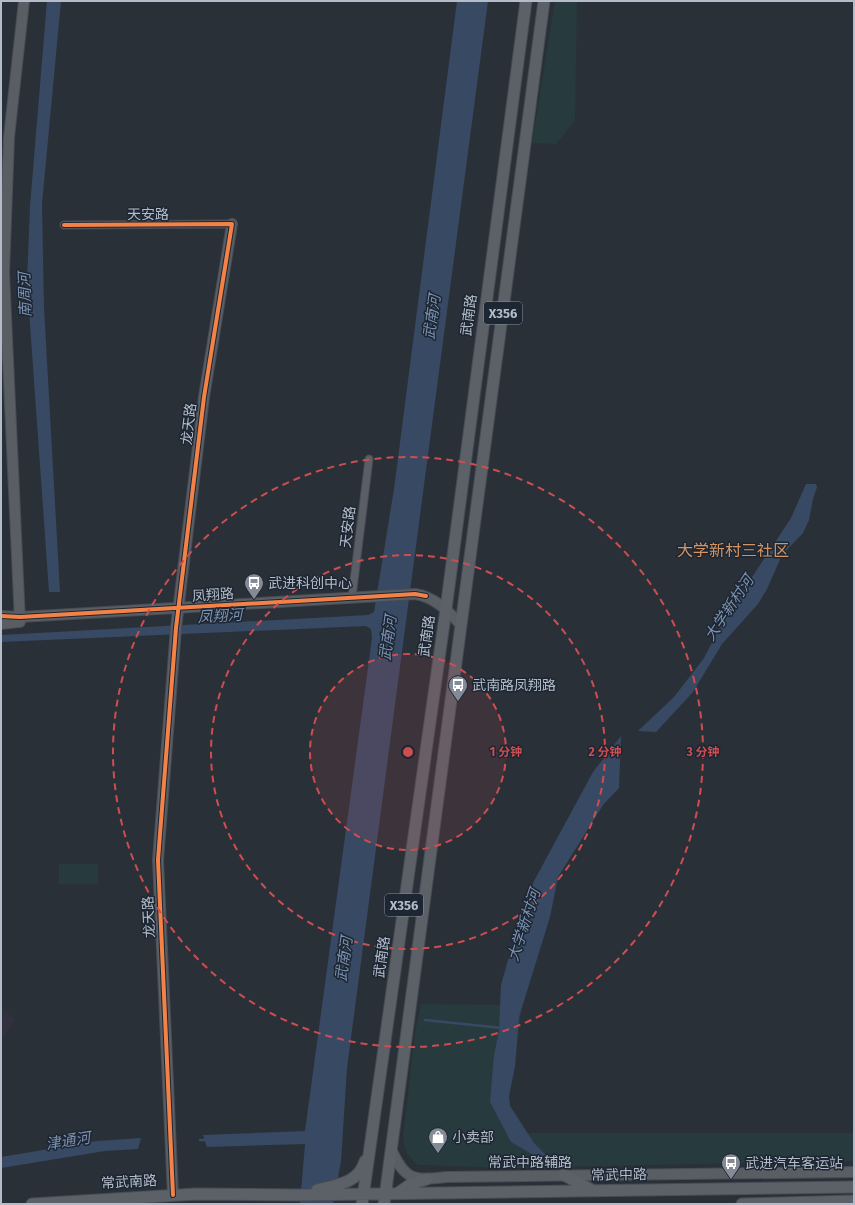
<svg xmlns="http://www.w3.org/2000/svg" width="855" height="1205" font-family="'Fira Sans','Noto Sans SC',sans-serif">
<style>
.medical{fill:#31303e}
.green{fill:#273a3e}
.water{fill:#384963}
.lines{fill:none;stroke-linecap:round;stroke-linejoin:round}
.stream{stroke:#384963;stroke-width:2.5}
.street-casing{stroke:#484c53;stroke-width:9}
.secondary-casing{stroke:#484c53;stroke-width:12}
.primary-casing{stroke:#484c55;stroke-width:13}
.street{stroke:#5a5e66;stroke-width:7}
.secondary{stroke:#595d64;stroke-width:10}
.primary{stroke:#5c6168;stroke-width:11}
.cycleway-casing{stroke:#1d2633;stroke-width:6}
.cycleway{stroke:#f48246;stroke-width:4}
.ring{fill:none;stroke:#ce4d50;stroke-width:2;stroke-dasharray:7 5}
.labels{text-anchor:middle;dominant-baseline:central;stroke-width:3;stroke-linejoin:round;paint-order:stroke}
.shield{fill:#1d2633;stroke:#878f9c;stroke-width:1}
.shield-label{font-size:13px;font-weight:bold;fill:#b4bcc9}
.street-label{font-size:14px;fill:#b4bcc9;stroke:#1d2633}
.poi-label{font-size:14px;fill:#b4bcc9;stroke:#1d2633;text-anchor:start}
.water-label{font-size:15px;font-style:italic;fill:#7c92b1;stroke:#1d2633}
.quarter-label{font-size:16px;fill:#d59563;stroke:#1d2633}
.centre{fill:#ce4d50;stroke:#1d2633;stroke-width:2}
.ring-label{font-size:12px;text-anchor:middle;font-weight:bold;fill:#ce4d50;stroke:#1d2633;stroke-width:3;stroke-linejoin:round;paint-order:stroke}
</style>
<rect width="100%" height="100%" fill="#2a3038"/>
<!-- medical -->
<path class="medical" d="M 1,1009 L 15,1019 L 1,1041 Z"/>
<!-- green -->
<path class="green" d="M 555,1 L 577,1 L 575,121 L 556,144 L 532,143 Z
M 59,864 L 98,864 L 98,884 L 59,884 Z
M 421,1004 L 522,1005 L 515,1066 L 509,1096 L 510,1106 L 527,1133 L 854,1133 L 854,1161 L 506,1168 L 418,1165 C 408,1157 405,1151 403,1138 L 415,1033 Z"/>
<!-- water -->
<path class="water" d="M 47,1 L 61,1 L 42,204 L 44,308 L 60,592 L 49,592 L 27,282 L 30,206 Z
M 457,1 L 488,1 L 347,1068 L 341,1161 L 333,1204 L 300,1204 L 305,1144 L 207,1147 L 203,1135 L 305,1131 L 372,638 L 371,629 L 366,626 L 1,642 L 1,635 L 368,615 L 374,612 L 394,489 Z
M 806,484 L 816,484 L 817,487 L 813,499 L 809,520 L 803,533 L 782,555 L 767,589 L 758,604 L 722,644 L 693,692 L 656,732 L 638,731 L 674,697 L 704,658 L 723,621 L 791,518 Z
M 621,736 L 619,788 L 603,805 L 558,877 L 550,917 L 519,1017 L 515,1066 L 509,1096 L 510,1106 L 534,1143 L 547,1156 L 535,1156 L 511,1142 L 490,1102 L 494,1055 L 499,1031 L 501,985 L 522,911 L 534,881 L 593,772 Z
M 141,1138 L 138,1149 L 105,1151 L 1,1168 L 1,1157 L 97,1141 Z"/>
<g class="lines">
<!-- stream -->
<path class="stream" d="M 425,1020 L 502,1028
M 200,1140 L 208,1140"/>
<!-- street casing -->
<g class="street-casing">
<path id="street" d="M 64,225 L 232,224
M 352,597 L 369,459"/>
</g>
<!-- secondary casing -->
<g class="secondary-casing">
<path id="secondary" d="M 1,616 L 20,617 L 415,594 C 435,597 448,611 461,625
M 20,622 L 4,273 L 9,137 L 24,1
M 1,624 L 18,622
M 391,1149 C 405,1180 413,1181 446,1177 L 854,1172
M 173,1195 L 158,860 L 176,628 L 204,397 L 232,224"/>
</g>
<!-- primary casing -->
<g class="primary-casing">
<path id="primary" d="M 564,1175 L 590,1189
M 317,1190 C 337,1185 359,1183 365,1161
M 398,1193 L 411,1184 L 427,1179
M 32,1204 L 196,1194 L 299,1195 L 854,1187
M 362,1204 L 446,609 L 526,1
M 384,1204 L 544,1
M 742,1204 L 854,1201"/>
</g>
<!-- street -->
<use href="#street" class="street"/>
<!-- secondary -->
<use href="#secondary" class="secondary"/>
<!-- primary -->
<use href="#primary" class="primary"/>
<!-- cycleway casing -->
<g class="cycleway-casing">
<path id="cycleway" d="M 64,225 L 232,224 L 204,397 L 176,628 L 158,860 L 173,1195
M 1,616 L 20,617 L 365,597 L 415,594 L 426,596"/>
</g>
<!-- cycleway -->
<use href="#cycleway" class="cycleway"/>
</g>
<!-- distance rings -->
<circle cx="408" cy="752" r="98" fill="#ce4d50" fill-opacity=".12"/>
<g class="ring">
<circle cx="408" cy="752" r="98"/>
<circle cx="408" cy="752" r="197"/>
<circle cx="408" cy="752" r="295"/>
</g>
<!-- icons -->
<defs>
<g id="bus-pin" transform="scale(1)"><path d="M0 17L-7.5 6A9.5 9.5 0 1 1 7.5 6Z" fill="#848b96" stroke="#1d2633"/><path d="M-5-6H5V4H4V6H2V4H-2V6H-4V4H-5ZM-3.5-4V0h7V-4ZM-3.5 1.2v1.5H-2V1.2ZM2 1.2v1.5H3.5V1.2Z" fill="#fff"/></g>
<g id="shop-pin" transform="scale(1)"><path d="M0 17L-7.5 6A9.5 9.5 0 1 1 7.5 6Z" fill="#848b96" stroke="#1d2633"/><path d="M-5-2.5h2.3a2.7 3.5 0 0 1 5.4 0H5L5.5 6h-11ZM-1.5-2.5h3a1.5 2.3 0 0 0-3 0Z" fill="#fff"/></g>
</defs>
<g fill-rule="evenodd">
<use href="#bus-pin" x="254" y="583"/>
<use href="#bus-pin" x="458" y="685"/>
<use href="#shop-pin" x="438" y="1137"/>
<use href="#bus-pin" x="731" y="1163"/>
</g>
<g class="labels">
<!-- shield labels -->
<g class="shield">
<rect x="484" y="302" width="38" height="22" rx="3"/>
<rect x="385" y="894" width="38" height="22" rx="3"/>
</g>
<g class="shield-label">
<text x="503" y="313">X356</text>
<text x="404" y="905">X356</text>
</g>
<!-- street labels -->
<g class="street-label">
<text x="148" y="214">天安路</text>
<text transform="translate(469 315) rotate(-82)">武南路</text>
<text transform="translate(189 424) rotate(-83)">龙天路</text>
<text transform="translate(348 527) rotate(-83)">天安路</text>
<text transform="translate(213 595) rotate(-4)">凤翔路</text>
<text transform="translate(427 636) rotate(-82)">武南路</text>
<text transform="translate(149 917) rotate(-93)">龙天路</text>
<text transform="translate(382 957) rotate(-82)">武南路</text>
<text x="530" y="1162">常武中路辅路</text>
<text transform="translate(619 1175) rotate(-1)">常武中路</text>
<text transform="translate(129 1182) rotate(-3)">常武南路</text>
</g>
<!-- poi labels -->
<g class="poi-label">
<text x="268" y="583">武进科创中心</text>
<text x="472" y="685">武南路凤翔路</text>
<text x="452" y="1137">小卖部</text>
<text x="745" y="1163">武进汽车客运站</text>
</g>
<!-- water labels -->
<g class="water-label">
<text transform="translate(25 295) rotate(-92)">南周河</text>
<text transform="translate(432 317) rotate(-82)">武南河</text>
<text transform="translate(729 608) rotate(-56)">大学新村河</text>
<text transform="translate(220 616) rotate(-3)">凤翔河</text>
<text transform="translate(388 638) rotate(-82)">武南河</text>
<text transform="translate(524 925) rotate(-72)">大学新村河</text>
<text transform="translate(344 959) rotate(-82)">武南河</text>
<text transform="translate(68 1141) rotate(-9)">津通河</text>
</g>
<!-- quarter labels -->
<g class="quarter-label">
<text x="733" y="550">大学新村三社区</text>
</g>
</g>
<circle cx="408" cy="752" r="6" class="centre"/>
<g class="ring-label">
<text x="506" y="756">1 分钟</text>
<text x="605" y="756">2 分钟</text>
<text x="703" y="756">3 分钟</text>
</g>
<!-- border -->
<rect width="855" height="1205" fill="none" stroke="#b4bcc9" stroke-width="4"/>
</svg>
